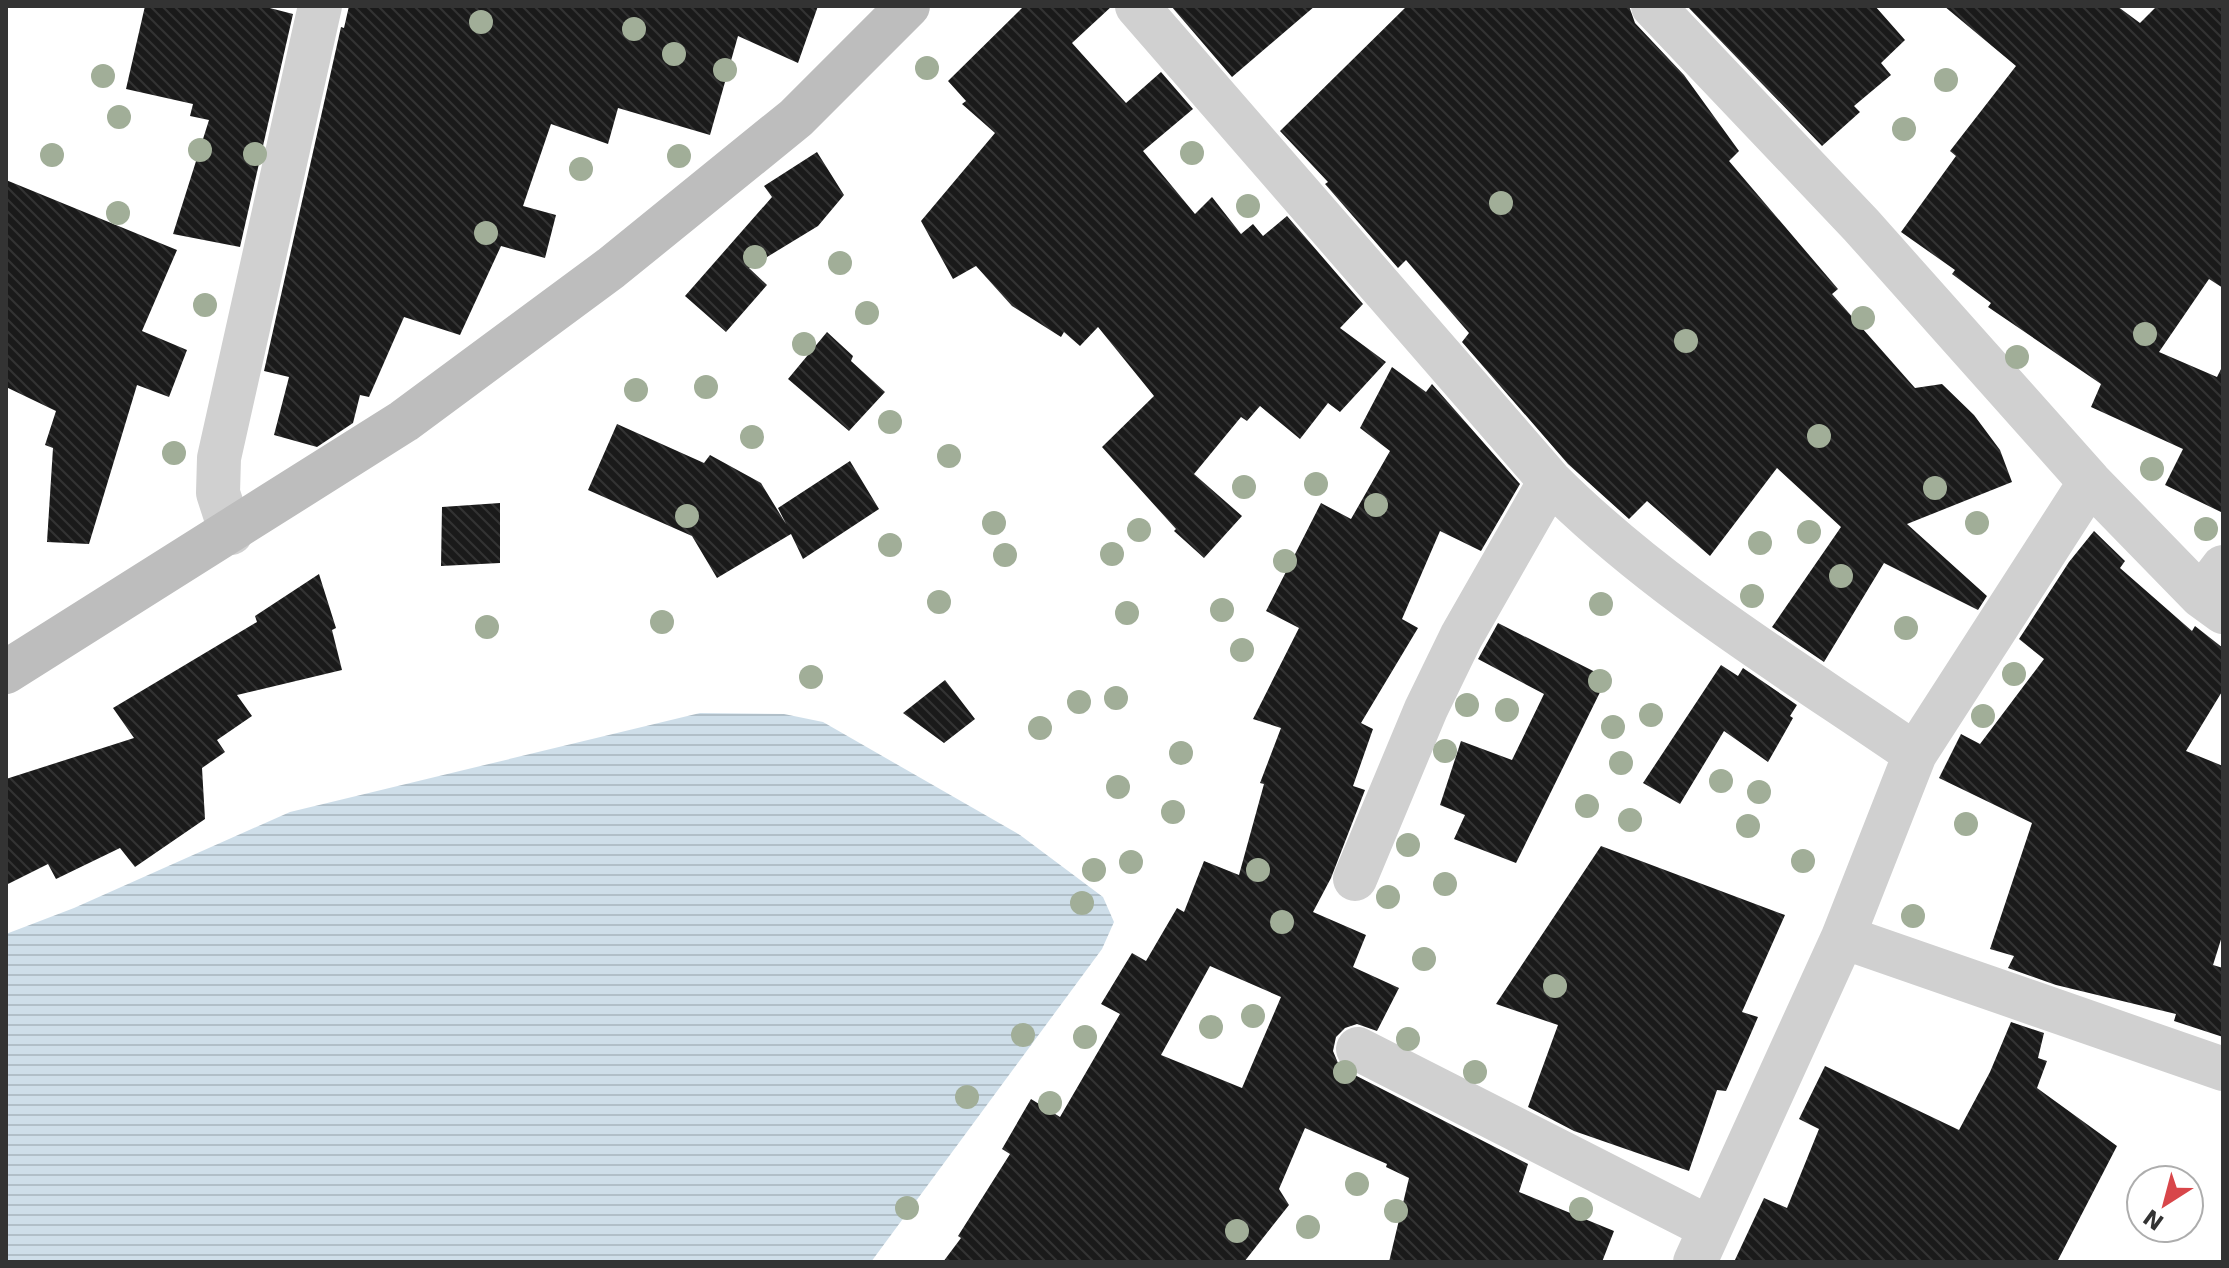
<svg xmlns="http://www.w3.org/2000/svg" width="2229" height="1268" font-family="'DejaVu Sans',sans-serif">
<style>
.water{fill:url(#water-rules)}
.building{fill:url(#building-back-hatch);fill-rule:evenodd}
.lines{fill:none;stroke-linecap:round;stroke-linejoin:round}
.street{stroke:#d0d0d0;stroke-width:44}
.secondary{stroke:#bdbdbd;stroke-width:44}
.tree{fill:#a1ae98}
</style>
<defs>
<pattern id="water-rules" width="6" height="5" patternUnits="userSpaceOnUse" patternTransform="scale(2)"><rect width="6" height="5" fill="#cedee9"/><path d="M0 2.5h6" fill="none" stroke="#b1bfc8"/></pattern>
<pattern id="building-back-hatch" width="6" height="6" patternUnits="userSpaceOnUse" patternTransform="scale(2)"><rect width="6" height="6" fill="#1a1a1a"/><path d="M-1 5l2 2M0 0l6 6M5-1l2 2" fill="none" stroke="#333"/></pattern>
</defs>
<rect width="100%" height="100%" fill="#fff"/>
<!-- water -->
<path class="water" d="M 700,713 L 784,714 L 823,722 L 1020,835 L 1103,897 L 1114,922 L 1102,949 L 871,1262 L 6,1262 L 6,934 L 74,908 L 290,812 Z"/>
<!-- building -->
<path class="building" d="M 145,6 L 262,6 L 293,14 L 240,247 L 173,234 L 209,120 L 190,116 L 193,104 L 126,89 Z
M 349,6 L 818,6 L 798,63 L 738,36 L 710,135 L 618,108 L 608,144 L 551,124 L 523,206 L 556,215 L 545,258 L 501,246 L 460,335 L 404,317 L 369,397 L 360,395 L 353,423 L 317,447 L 274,435 L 289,377 L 264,371 L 341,27 L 344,28 Z
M 1024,6 L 1112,6 L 1072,43 L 1126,103 L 1161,72 L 1193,109 L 1143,151 L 1195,214 L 1212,197 L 1241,234 L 1253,224 L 1263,236 L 1287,216 L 1363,304 L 1340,328 L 1386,362 L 1340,412 L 1328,403 L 1300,439 L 1260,406 L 1247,421 L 1241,417 L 1194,474 L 1242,516 L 1204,558 L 1174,531 L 1176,529 L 1102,447 L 1154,396 L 1098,327 L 1080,346 L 1064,332 L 1061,337 L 1012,306 L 976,266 L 953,279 L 921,221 L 995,133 L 962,104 L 966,101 L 948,81 Z
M 1171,6 L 1315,6 L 1232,77 Z
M 1407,6 L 1629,6 L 1635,23 L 1684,75 L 1739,151 L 1729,161 L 1838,289 L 1832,294 L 1915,388 L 1942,384 L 1974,415 L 2000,450 L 2012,482 L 1907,524 L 1987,596 L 1978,610 L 1884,563 L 1824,662 L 1772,627 L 1841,527 L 1777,468 L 1710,556 L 1647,501 L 1629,519 L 1568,464 L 1462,342 L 1469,333 L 1406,260 L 1398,268 L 1325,184 L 1328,182 L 1280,131 Z
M 1687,6 L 1875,6 L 1905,40 L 1881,63 L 1891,75 L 1854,106 L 1860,112 L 1822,146 Z
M 1944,6 L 2117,6 L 2140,23 L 2157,6 L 2223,6 L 2223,288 L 2209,279 L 2159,352 L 2217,377 L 2223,365 L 2223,513 L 2165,485 L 2183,449 L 2091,407 L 2101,384 L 1988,307 L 1991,303 L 1952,274 L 1955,270 L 1901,232 L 1956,156 L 1950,151 L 2016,66 Z
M 817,152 L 844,195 L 818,226 L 749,268 L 767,285 L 726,332 L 685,296 L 772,197 L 764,186 Z
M 6,180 L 177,250 L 142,331 L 187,350 L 169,397 L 137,385 L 89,544 L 47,542 L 53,448 L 45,445 L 56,411 L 6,387 Z
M 827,332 L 853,356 L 851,361 L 885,392 L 849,431 L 788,379 Z
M 1392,367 L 1426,392 L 1432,384 L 1520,484 L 1481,551 L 1440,531 L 1402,619 L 1418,628 L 1361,723 L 1373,729 L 1353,786 L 1365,790 L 1331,878 L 1313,912 L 1366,935 L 1353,967 L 1399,988 L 1377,1031 L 1357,1024 L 1345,1028 L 1336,1037 L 1333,1051 L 1338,1063 L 1347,1071 L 1528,1164 L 1519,1192 L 1614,1231 L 1602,1262 L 1389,1262 L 1409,1178 L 1386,1167 L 1387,1164 L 1305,1128 L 1279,1189 L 1289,1205 L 1244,1262 L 943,1262 L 961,1238 L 958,1236 L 1010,1154 L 1002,1149 L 1031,1099 L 1060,1117 L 1120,1014 L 1101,1004 L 1132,953 L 1146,961 L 1177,908 L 1184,912 L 1204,861 L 1239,875 L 1264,784 L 1260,783 L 1281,728 L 1253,719 L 1299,628 L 1266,611 L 1321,503 L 1351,519 L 1390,451 L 1360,428 ZM 1210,966 L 1281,997 L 1242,1088 L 1161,1055 Z
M 617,424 L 704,463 L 710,455 L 761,483 L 786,524 L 778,508 L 850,461 L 879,509 L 803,559 L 791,534 L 717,578 L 692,536 L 588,490 Z
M 500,503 L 500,563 L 441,566 L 442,507 Z
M 2094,531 L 2125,561 L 2120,568 L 2192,631 L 2195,626 L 2223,648 L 2223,690 L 2186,751 L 2223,766 L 2223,933 L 2213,965 L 2223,968 L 2223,1037 L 2174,1021 L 2176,1014 L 2056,985 L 2008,968 L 2014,956 L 1990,949 L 2032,823 L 1939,778 L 1961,734 L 1980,744 L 2044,659 L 2019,639 L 2069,562 Z
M 319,574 L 336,628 L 332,630 L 342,670 L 237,695 L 252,716 L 217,740 L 225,752 L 202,768 L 205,819 L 135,867 L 120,848 L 56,879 L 48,864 L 6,885 L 6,779 L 134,738 L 113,708 L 257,622 L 255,616 Z
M 1498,623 L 1607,678 L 1516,863 L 1454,839 L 1465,815 L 1440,805 L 1461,741 L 1512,760 L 1544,694 L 1478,659 Z
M 1721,665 L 1738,676 L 1743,668 L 1797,705 L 1790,716 L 1793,718 L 1768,762 L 1724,731 L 1680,804 L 1643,783 Z
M 945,680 L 975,719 L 944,743 L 903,713 Z
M 1601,846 L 1785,915 L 1742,1012 L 1758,1017 L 1726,1091 L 1717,1090 L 1689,1171 L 1574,1131 L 1528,1107 L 1558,1025 L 1496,1004 Z
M 2011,1022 L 2044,1033 L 2038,1058 L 2047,1061 L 2037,1088 L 2117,1146 L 2057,1262 L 1734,1262 L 1764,1198 L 1787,1208 L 1819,1129 L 1799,1119 L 1825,1066 L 1959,1130 L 1990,1072 Z"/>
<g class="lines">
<!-- street -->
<path class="street" d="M 1137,6 L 1550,481 C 1658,589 1790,668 1915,754
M 1653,6 L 1861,225 L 2090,482 L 2201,596 L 2223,612
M 231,533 L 218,493 L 219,458 L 320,6
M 2201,596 L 2223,567
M 1355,879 L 1426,709 L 1461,637 L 1550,481
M 1843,937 L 2223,1069
M 1358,1049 L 1710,1228
M 1695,1262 L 1843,937 L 1915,754 L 2090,482"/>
<!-- secondary -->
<path class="secondary" d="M 6,672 L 404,421 L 611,268 L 796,118 L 908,6"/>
</g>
<!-- trees -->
<g class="tree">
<circle cx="481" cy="22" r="12"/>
<circle cx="634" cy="29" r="12"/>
<circle cx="674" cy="54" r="12"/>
<circle cx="927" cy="68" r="12"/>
<circle cx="725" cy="70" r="12"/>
<circle cx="103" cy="76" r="12"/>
<circle cx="1946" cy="80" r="12"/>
<circle cx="119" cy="117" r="12"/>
<circle cx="1904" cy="129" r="12"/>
<circle cx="200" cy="150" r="12"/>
<circle cx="1192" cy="153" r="12"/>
<circle cx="255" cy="154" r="12"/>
<circle cx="52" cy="155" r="12"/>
<circle cx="679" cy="156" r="12"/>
<circle cx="581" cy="169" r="12"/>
<circle cx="1501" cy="203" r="12"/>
<circle cx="1248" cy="206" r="12"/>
<circle cx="118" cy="213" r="12"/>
<circle cx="486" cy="233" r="12"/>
<circle cx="755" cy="257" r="12"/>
<circle cx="840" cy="263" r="12"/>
<circle cx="205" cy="305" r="12"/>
<circle cx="867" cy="313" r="12"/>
<circle cx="1863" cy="318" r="12"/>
<circle cx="2145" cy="334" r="12"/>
<circle cx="1686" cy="341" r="12"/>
<circle cx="804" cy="344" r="12"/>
<circle cx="2017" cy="357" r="12"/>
<circle cx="706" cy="387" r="12"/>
<circle cx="636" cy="390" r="12"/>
<circle cx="890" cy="422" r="12"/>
<circle cx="1819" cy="436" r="12"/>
<circle cx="752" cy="437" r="12"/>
<circle cx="174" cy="453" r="12"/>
<circle cx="949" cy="456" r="12"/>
<circle cx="2152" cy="469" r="12"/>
<circle cx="1316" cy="484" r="12"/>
<circle cx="1244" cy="487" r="12"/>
<circle cx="1935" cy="488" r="12"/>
<circle cx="1376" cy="505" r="12"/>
<circle cx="687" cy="516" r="12"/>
<circle cx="994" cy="523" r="12"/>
<circle cx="1977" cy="523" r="12"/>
<circle cx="2206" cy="529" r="12"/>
<circle cx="1139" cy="530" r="12"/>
<circle cx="1809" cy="532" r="12"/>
<circle cx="1760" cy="543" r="12"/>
<circle cx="890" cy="545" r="12"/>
<circle cx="1112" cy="554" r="12"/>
<circle cx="1005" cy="555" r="12"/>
<circle cx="1285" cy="561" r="12"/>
<circle cx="1841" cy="576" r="12"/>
<circle cx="1752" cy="596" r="12"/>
<circle cx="939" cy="602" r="12"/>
<circle cx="1601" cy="604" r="12"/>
<circle cx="1222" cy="610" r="12"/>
<circle cx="1127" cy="613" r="12"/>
<circle cx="662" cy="622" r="12"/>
<circle cx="487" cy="627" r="12"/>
<circle cx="1906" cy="628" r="12"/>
<circle cx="1242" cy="650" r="12"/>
<circle cx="2014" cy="674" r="12"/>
<circle cx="811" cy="677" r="12"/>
<circle cx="1600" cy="681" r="12"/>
<circle cx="1116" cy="698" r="12"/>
<circle cx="1079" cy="702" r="12"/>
<circle cx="1467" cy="705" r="12"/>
<circle cx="1507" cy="710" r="12"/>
<circle cx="1651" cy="715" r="12"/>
<circle cx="1983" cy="716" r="12"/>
<circle cx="1613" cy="727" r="12"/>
<circle cx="1040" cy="728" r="12"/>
<circle cx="1445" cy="751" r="12"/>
<circle cx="1181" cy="753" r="12"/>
<circle cx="1621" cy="763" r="12"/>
<circle cx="1721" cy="781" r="12"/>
<circle cx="1118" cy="787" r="12"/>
<circle cx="1759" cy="792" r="12"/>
<circle cx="1587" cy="806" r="12"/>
<circle cx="1173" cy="812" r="12"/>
<circle cx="1630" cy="820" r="12"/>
<circle cx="1966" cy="824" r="12"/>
<circle cx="1748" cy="826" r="12"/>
<circle cx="1408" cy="845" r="12"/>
<circle cx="1803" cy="861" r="12"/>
<circle cx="1131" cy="862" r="12"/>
<circle cx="1094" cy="870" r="12"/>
<circle cx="1258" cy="870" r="12"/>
<circle cx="1445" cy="884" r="12"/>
<circle cx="1388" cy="897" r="12"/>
<circle cx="1082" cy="903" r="12"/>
<circle cx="1913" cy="916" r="12"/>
<circle cx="1282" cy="922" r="12"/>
<circle cx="1424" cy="959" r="12"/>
<circle cx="1555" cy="986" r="12"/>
<circle cx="1253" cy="1016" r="12"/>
<circle cx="1211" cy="1027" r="12"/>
<circle cx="1023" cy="1035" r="12"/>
<circle cx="1085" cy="1037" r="12"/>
<circle cx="1408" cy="1039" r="12"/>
<circle cx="1345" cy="1072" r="12"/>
<circle cx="1475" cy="1072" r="12"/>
<circle cx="967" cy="1097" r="12"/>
<circle cx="1050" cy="1103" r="12"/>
<circle cx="1357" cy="1184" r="12"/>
<circle cx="907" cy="1208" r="12"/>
<circle cx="1581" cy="1209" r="12"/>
<circle cx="1396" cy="1211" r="12"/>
<circle cx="1308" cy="1227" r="12"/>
<circle cx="1237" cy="1231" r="12"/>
</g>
<!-- border -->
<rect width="2229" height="1268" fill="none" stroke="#333333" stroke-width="16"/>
<!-- north arrow -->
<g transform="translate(2165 1204) rotate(216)"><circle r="38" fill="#ffffff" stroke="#adadad" stroke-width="2"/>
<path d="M0-6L14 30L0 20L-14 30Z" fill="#d8464a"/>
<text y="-12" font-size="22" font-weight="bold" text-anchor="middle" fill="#333333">N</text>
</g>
</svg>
